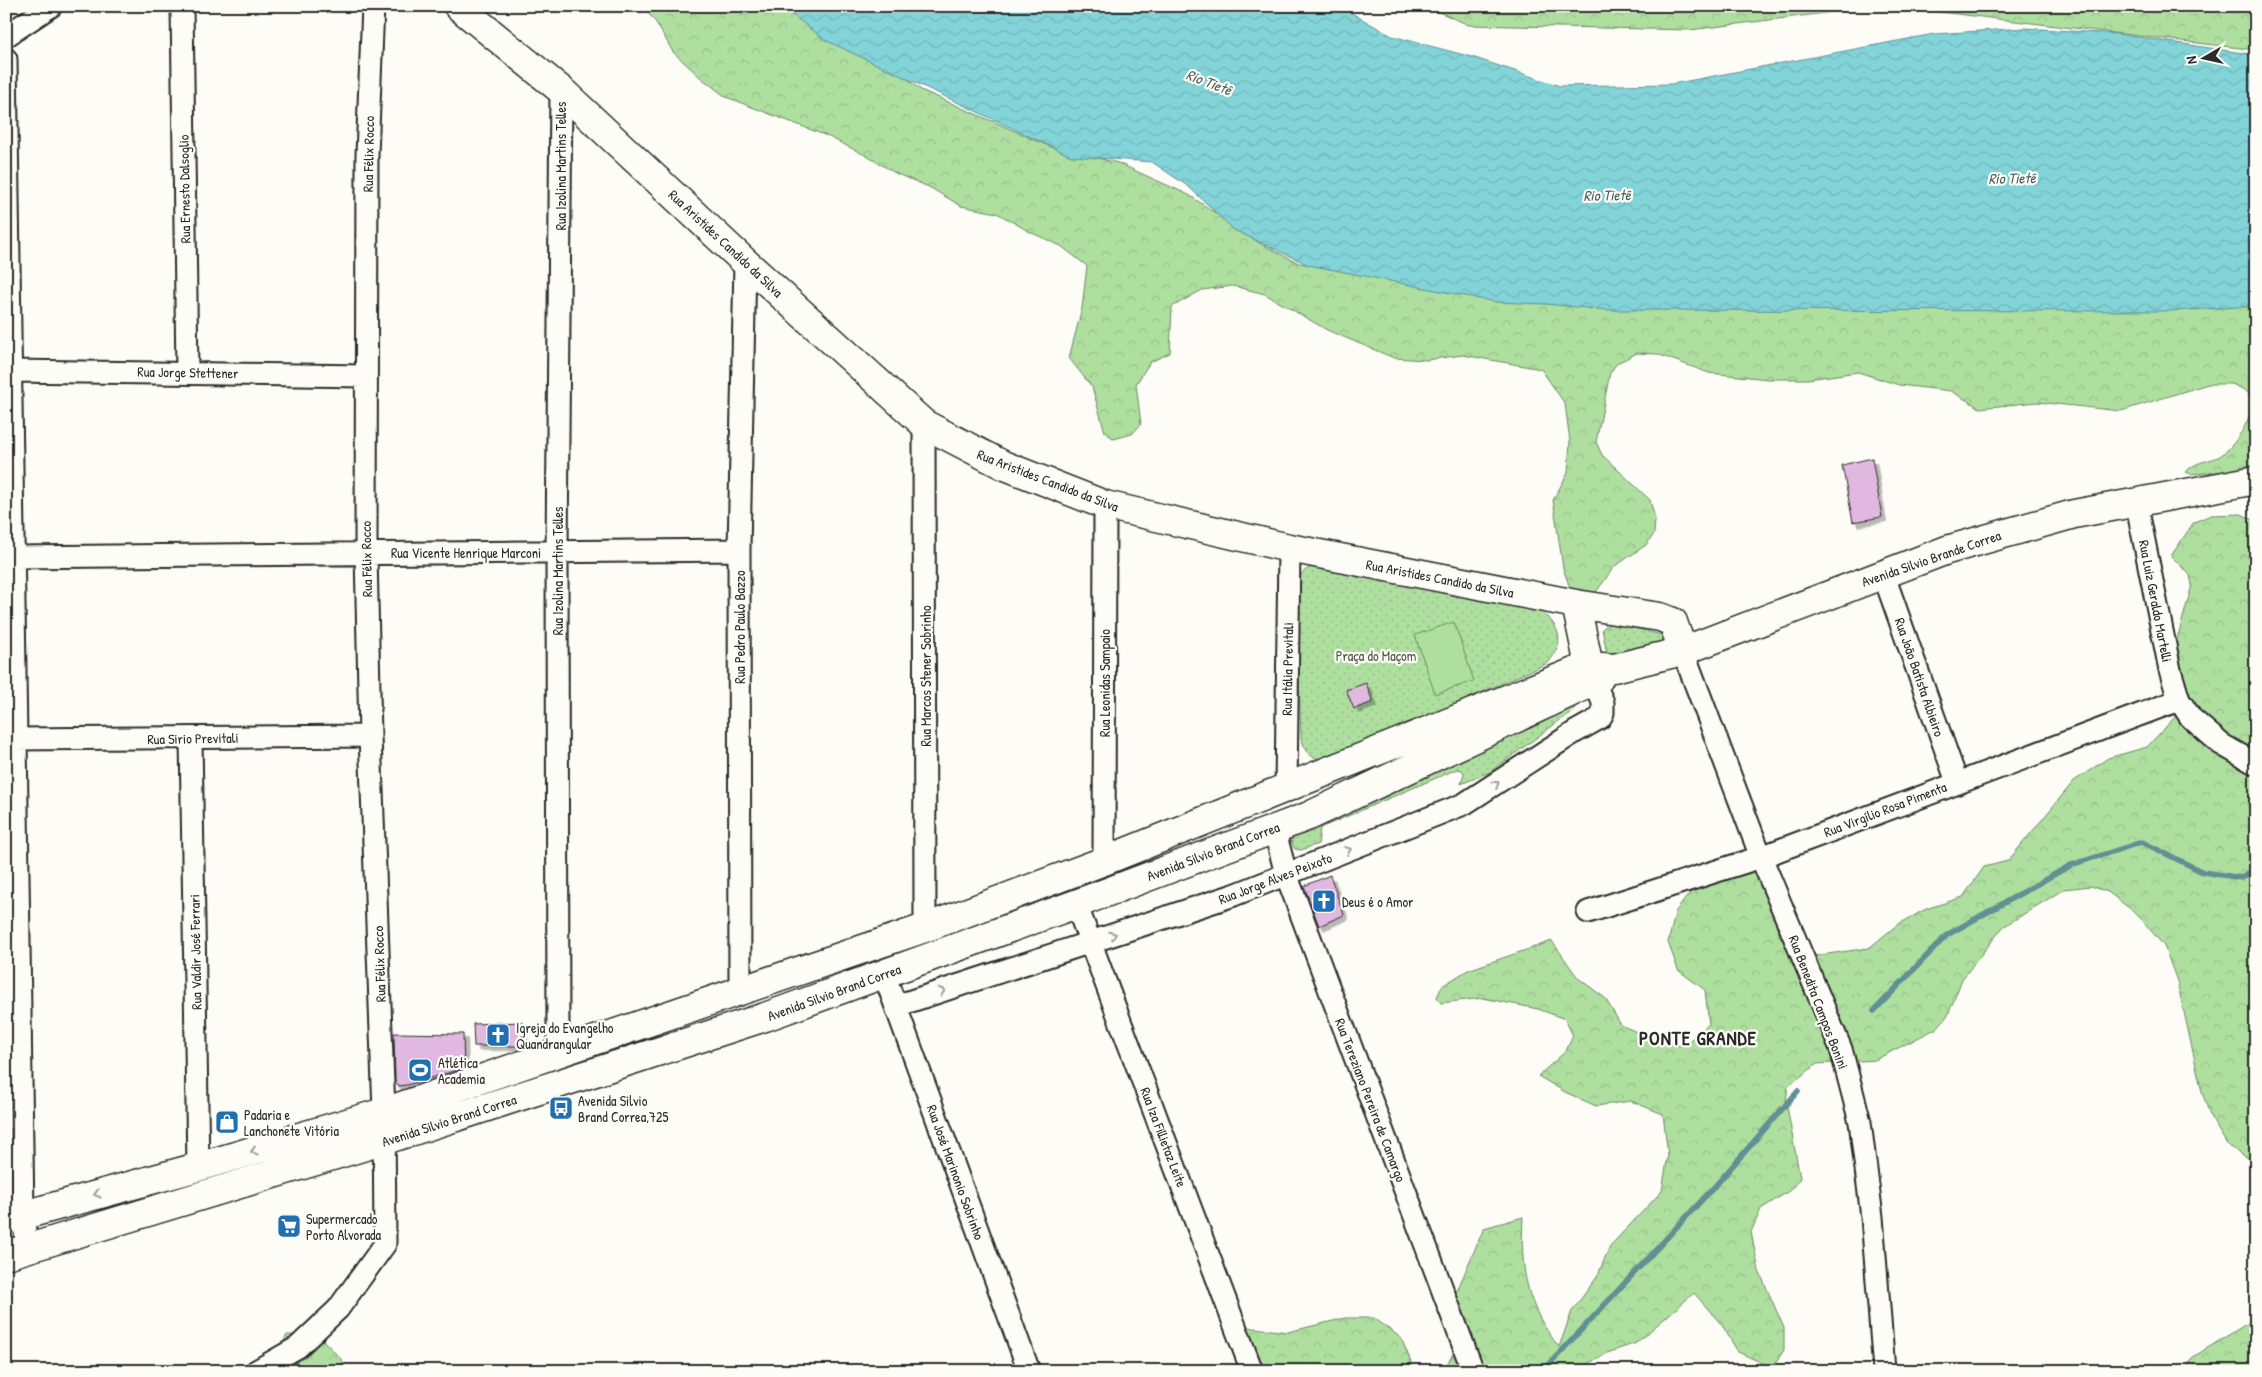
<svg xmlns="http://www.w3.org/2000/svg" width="2262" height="1377" font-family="'Patrick Hand',sans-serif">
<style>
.grass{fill:url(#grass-dots);stroke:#6c8565}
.forest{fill:url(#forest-crowns);stroke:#6c8565}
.pitch{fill:#aedf9f;stroke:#6c8565}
.water{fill:url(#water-waves);stroke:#5f9093}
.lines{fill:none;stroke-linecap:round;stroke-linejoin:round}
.stream{stroke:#5f9093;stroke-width:5.5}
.building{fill:#e0b8e0;stroke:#2b2b2b;filter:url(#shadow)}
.street-casing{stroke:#2b2b2b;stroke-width:25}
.secondary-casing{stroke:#2b2b2b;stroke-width:31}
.street{stroke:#fdfcf7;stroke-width:21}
.secondary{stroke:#fdfcf7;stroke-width:28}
.oneway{stroke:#9e9e9b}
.labels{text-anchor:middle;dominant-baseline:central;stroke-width:4.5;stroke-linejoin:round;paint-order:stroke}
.street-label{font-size:14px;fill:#2b2b2b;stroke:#fdfcf7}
.park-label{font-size:14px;fill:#4c5848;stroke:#fdfcf7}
.poi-label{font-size:14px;fill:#2b2b2b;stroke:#fdfcf7;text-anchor:start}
.water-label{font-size:15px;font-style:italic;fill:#455e5f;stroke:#fdfcf7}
.district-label{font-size:19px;font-weight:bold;letter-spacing:1px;fill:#2b2b2b;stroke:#fdfcf7}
</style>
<defs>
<pattern id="grass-dots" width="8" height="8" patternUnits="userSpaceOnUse" patternTransform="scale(1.25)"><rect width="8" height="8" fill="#aedf9f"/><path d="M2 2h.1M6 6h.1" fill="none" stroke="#96c089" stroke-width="1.8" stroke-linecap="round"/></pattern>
<pattern id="forest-crowns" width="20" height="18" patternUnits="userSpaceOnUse" patternTransform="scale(1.25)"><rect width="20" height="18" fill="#aedf9f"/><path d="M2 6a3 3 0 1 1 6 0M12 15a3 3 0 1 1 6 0" fill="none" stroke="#96c089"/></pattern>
<pattern id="water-waves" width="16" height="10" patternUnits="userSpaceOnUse" patternTransform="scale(1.25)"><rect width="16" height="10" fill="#82d4d9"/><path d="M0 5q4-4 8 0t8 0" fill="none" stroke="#70b6ba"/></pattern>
<filter id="shadow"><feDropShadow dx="4.5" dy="4.5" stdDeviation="0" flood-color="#0004"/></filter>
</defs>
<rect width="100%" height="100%" fill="#fdfcf7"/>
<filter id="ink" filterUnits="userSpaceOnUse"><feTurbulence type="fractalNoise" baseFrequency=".02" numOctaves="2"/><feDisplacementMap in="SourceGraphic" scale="10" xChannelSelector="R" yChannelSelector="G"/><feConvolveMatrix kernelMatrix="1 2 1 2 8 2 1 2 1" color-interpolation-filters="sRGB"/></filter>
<g filter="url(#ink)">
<!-- grass -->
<path class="grass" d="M 1320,565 L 1539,608 C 1559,627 1567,640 1548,663 L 1332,759 C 1313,762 1307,755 1301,738 L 1296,587 C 1301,571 1304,569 1320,565 Z
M 1614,623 L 1666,636 L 1666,642 L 1615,660 L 1607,653 L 1602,629 L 1608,624 Z
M 1572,706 L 1575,707 L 1574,710 L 1490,772 L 1461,784 L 1464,773 L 1462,770 L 1457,769 L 1320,828 L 1318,844 L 1301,850 L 1295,849 C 1291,843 1290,840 1295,834 L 1383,798 Z"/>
<!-- forest -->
<path class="forest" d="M 643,6 L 819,6 L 921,90 L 1051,147 L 1118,163 L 1189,195 L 1261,244 L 1299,263 L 1443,288 L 2256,304 L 2256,469 L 2191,474 L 2186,472 C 2194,462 2206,462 2218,457 C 2234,449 2254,416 2253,398 L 2245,390 L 2232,384 L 2208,384 L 2121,411 L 2037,402 L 1980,408 L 1951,391 L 1899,385 L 1858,372 L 1808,379 L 1768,379 L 1709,373 L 1657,354 L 1637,353 L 1617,363 L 1610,373 L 1596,442 L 1602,455 L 1650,500 L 1655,519 L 1654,534 L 1646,545 L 1614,567 L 1589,602 L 1577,608 L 1563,568 L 1553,500 L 1568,473 L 1570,441 L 1565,404 L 1541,369 L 1463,355 L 1426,360 L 1394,358 L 1327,330 L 1265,294 L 1233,286 L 1202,290 L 1172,307 L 1170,353 L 1150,362 L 1136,384 L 1141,424 L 1132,434 L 1114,439 L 1105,432 L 1092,387 L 1069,358 L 1082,308 L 1087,266 L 1061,246 L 1030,232 L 997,213 L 961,206 L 929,187 L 897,174 L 865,155 L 827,136 L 726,97 L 700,77 L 673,52 L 657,24 Z
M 1425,6 L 1881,6 L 1690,30 L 1469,25 Z
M 1890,6 L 2256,6 L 2256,50 Z
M 2241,514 L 2256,521 L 2256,770 L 2254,771 L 2256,777 L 2256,1163 L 2228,1146 L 2211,1118 L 2202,1092 L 2177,981 L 2164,946 L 2137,914 L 2108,892 L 2091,886 L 2064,889 L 2003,927 L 1962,979 L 1948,1015 L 1937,1028 L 1875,1060 L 1817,1064 L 1788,1086 L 1786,1101 L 1800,1178 L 1792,1189 L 1761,1209 L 1751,1232 L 1759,1271 L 1784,1328 L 1784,1350 L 1774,1365 L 1769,1366 L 1738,1352 L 1722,1325 L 1694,1293 L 1636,1343 L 1607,1353 L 1580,1368 L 1580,1371 L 1439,1371 C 1466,1351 1454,1321 1451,1292 L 1457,1291 L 1484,1228 L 1523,1217 C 1520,1268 1526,1306 1559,1347 L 1572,1311 L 1597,1277 L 1610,1246 L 1662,1191 L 1668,1155 L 1663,1114 L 1631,1101 L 1596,1106 L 1565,1092 L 1538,1076 L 1566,1051 L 1573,1036 L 1565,1019 L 1538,1009 L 1483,998 L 1441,1003 L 1437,997 L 1442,986 L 1468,970 L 1552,941 L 1578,978 L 1605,998 L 1621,1025 L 1652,1039 L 1683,1046 L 1709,1024 L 1705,990 L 1678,970 L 1668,942 L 1676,911 L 1696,885 L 1758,864 L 1780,904 L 1779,936 L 1807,957 L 1869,948 L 1897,925 L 1926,909 L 1963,897 L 1984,867 L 2008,861 L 2074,781 L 2108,758 L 2147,747 L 2175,717 L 2178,699 L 2175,647 L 2192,585 L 2190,575 L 2171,556 L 2194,522 L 2211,515 Z
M 1345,1318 L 1374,1318 L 1401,1338 L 1415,1371 L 1255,1371 L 1246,1327 L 1288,1332 Z
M 2256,1318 L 2256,1371 L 2184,1371 L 2193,1357 Z
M 287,1335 L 319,1336 L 341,1359 L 348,1371 L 272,1371 L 273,1362 Z"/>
<!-- pitch -->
<path class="pitch" d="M 1454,622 L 1474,681 L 1435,694 L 1415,635 Z"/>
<!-- water -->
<path class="water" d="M 781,6 L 1339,6 L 1392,36 L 1472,57 L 1560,86 L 1672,84 L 1934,34 L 2025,28 L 2117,34 L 2256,55 L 2256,306 L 2170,311 L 1607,310 L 1545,304 L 1496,302 L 1309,265 L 1234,230 L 1189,187 L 1152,162 L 1071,156 L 825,40 Z"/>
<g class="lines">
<!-- stream -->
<path class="stream" d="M 1874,1011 L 1947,935 L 2071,865 L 2142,842 L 2203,872 L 2242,878 L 2256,868
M 1543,1371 L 1715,1186 L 1798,1091"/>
</g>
<!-- building -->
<path class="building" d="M 1872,458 L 1882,517 L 1853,522 L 1842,465 Z
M 1366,683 L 1373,702 L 1354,709 L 1346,690 Z
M 1330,875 L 1344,915 L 1319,926 L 1304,886 Z
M 522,1022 L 524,1046 L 474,1046 L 473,1024 Z
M 394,1033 L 463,1034 L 464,1068 L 407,1085 L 398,1086 L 395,1083 Z"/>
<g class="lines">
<!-- street casing -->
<g class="street-casing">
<path id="street" d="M 182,6 L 187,372
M 6,36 L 51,6
M 6,59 L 23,1215 L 27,1249
M 11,371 L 365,376
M 924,424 L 925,928
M 2136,501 L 2170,670 L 2179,700 L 2191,718 L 2221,744 L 2256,764
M 13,557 L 739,550
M 1883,573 L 1957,782
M 1683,651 L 1761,857 L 1841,1049 L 1860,1122 L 1872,1217 L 1884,1371
M 191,738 L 198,1167
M 16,739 L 370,736
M 1286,789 L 1289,548
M 1274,828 L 1286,874 L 1473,1371
M 1104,861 L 1105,505
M 1076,904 L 1252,1371
M 1588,912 L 1761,857 L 2179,700
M 884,974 L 1029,1371
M 740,992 L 739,550 L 745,262
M 896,1006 L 1234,895 L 1464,804 L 1575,732 L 1600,718 L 1603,713 L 1603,702 L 1594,683
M 558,1053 L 557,552 L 561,90
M 256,1371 L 298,1347 L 338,1309 L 385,1244 L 384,1112 L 370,736 L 366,553 L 367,155 L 373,6"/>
</g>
<!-- secondary casing -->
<g class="secondary-casing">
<path id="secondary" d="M 458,6 L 561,90 L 745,262 L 924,424 L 1003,465 L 1105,505 L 1289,548 L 1576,604 L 1660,617 L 1673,622 L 1683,651
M 1576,604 L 1589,666 L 1594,683
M 6,1220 L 198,1167 L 384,1112 L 925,928 L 1104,861 L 1589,666 L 1614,668 L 1683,651 L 1947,550 L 2074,514 L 2256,480
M 6,1255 L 385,1140 L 765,1017 L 1076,904 L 1309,816 L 1599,679"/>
</g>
<!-- street -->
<use href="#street" class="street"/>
<!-- secondary -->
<use href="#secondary" class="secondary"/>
</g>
<!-- one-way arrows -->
<defs><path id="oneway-chevron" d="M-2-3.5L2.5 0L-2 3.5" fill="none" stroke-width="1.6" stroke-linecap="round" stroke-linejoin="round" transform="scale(1.25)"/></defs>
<g class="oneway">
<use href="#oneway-chevron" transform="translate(1496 784) rotate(-33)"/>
<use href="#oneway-chevron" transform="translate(1348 850) rotate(-21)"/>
<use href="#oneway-chevron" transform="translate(1113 935) rotate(-19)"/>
<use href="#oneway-chevron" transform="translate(942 991) rotate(-18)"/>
<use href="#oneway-chevron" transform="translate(254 1151) rotate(164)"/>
<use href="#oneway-chevron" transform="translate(97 1194) rotate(164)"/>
</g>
</g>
<!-- icons -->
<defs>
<g id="church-square" transform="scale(1.25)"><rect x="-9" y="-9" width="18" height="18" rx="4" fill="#1f6fb2" stroke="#fdfcf7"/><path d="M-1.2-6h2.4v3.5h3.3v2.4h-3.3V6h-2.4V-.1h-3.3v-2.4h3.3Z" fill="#fff"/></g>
<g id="stadium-square" transform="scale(1.25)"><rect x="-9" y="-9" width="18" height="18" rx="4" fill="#1f6fb2" stroke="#fdfcf7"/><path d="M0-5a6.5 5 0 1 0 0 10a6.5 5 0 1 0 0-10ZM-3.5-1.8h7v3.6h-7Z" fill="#fff"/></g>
<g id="bus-square" transform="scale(1.25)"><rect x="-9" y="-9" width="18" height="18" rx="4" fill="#1f6fb2" stroke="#fdfcf7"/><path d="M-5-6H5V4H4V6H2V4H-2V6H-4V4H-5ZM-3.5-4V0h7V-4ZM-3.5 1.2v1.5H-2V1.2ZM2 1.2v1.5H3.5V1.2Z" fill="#fff"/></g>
<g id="shop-square" transform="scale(1.25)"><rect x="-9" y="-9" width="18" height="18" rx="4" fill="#1f6fb2" stroke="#fdfcf7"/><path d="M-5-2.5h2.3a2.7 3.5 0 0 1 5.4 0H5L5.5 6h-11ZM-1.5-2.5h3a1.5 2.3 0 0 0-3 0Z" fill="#fff"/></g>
<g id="supermarket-square" transform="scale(1.25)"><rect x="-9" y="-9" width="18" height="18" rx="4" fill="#1f6fb2" stroke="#fdfcf7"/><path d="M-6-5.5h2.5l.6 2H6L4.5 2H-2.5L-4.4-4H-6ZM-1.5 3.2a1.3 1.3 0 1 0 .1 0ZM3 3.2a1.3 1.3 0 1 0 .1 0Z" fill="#fff"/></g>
</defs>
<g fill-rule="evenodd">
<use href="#church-square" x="1324" y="901"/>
<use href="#church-square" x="498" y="1035"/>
<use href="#stadium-square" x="420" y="1070"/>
<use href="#bus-square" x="561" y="1108"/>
<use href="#shop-square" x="227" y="1122"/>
<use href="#supermarket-square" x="289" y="1226"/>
</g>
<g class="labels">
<!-- street labels -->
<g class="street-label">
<text transform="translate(368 154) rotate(-89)">Rua Félix Rocco</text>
<text transform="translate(560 166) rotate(-90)">Rua Izolina Martins Telles</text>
<text transform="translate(184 189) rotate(-91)">Rua Ernesto Dalsoglio</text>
<text transform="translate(726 243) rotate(43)">Rua Aristides Candido da Silva</text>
<text transform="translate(188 372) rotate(1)">Rua Jorge Stettener</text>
<text transform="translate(1048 480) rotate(21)">Rua Aristides Candido da Silva</text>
<text x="466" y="552">Rua Vicente Henrique Marconi</text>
<text transform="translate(1931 558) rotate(-19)">Avenida Silvio Brande Correa</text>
<text transform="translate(366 559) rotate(-91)">Rua Félix Rocco</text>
<text transform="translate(557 571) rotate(-90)">Rua Izolina Martins Telles</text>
<text transform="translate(1440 578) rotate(11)">Rua Aristides Candido da Silva</text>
<text transform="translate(2156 601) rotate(79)">Rua Luiz Geraldo Martelli</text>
<text transform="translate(739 627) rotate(-90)">Rua Pedro Paulo Bazzo</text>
<text transform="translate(1287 669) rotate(-89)">Rua Itália Previtali</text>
<text transform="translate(925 676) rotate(-90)">Rua Marcos Stener Sobrinho</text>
<text transform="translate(1920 677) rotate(71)">Rua João Batista Albieiro</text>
<text transform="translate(1104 683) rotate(-90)">Rua Leonidas Sampaio</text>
<text transform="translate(193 738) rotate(-1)">Rua Sirio Previtali</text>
<text transform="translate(1885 809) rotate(-21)">Rua Virgílio Rosa Pimenta</text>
<text transform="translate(1213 851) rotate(-21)">Avenida Silvio Brand Correa</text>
<text transform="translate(1275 878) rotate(-21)">Rua Jorge Alves Peixoto</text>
<text transform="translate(195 952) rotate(-91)">Rua Valdir José Ferrari</text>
<text transform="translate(379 964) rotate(-92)">Rua Félix Rocco</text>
<text transform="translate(834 992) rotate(-20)">Avenida Silvio Brand Correa</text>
<text transform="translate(1819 1002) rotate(69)">Rua Benedita Campos Bonini</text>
<text transform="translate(1371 1100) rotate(69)">Rua Tereziano Pereira de Camargo</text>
<text transform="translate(449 1120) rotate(-18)">Avenida Silvio Brand Correa</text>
<text transform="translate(1164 1137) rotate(69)">Rua Iza Fillietaz Leite</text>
<text transform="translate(956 1172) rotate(70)">Rua José Marinonio Sobrinho</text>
</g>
<!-- park labels -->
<g class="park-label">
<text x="1376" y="655">Praça do Maçom</text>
</g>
<!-- poi labels -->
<g class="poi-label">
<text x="1342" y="901">Deus é o Amor</text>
<text x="516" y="1027">Igreja do Evangelho<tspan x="516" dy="16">Quandrangular</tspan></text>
<text x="438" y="1062">Atlética<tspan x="438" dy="16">Academia</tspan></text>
<text x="578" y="1100">Avenida Silvio<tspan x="578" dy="16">Brand Correa,725</tspan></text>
<text x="244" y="1114">Padaria e<tspan x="244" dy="16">Lanchonete Vitória</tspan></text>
<text x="306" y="1218">Supermercado<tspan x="306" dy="16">Porto Alvorada</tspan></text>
</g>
<!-- water labels -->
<g class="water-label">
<text transform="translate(1209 82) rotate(21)">Rio Tietê</text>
<text transform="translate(2012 178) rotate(-1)">Rio Tietê</text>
<text transform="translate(1607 195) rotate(-1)">Rio Tietê</text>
</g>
<!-- district labels -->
<g class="district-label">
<text x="1698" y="1038">PONTE GRANDE</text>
</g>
</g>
<!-- margin -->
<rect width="2262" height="1377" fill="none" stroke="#fdfcf7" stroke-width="25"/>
<rect x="12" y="12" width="2237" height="1352" fill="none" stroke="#2b2b2b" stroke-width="2" filter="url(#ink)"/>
<!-- north arrow -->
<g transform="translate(2204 58) rotate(261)" stroke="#fdfcf7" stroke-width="4" paint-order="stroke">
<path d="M0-4L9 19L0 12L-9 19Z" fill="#2b2b2b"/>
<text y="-8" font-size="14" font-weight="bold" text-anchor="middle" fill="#2b2b2b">N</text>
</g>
</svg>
